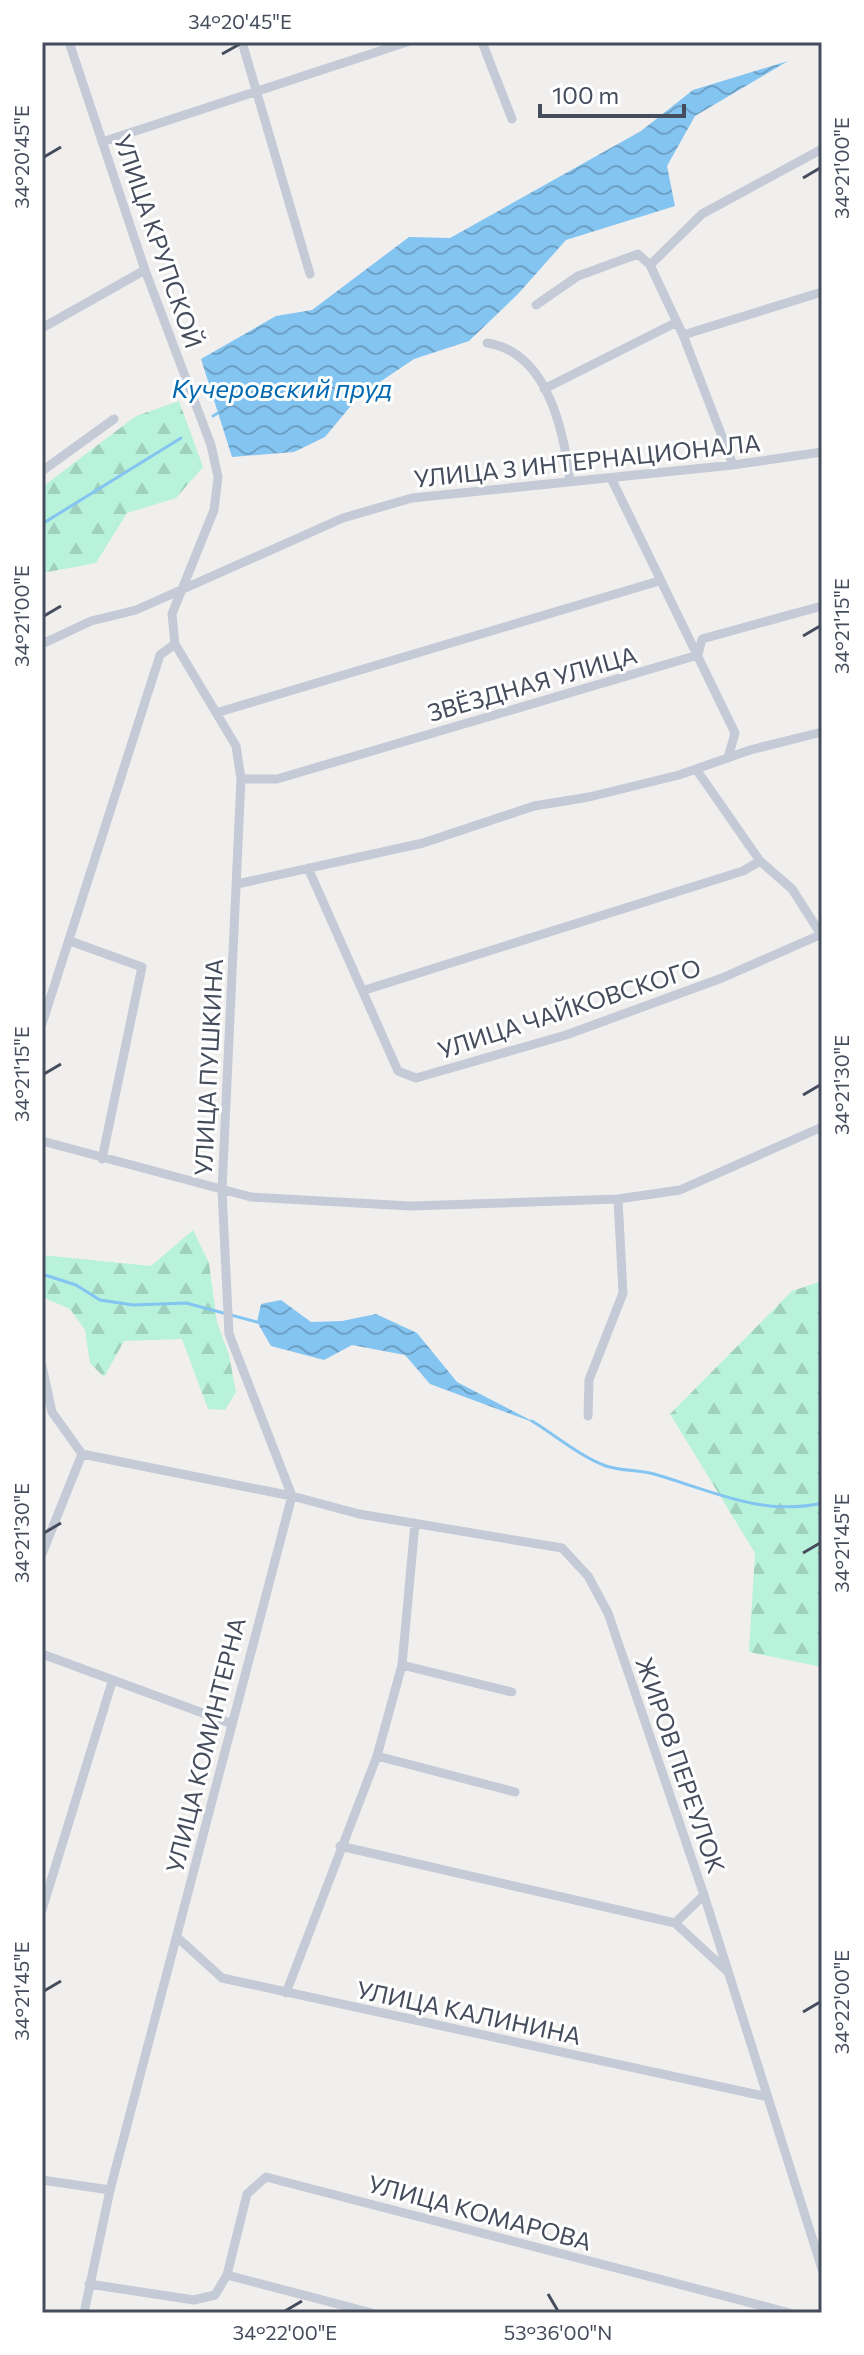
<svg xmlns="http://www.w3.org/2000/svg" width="864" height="2355" font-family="Commissioner,sans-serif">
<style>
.forest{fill:url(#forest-firs)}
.water{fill:url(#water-waves)}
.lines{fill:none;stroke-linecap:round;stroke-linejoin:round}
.stream{stroke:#84c4f1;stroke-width:3}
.minor{stroke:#c4cad6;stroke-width:9}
.ticks{fill:none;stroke:#454d5d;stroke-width:3}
.labels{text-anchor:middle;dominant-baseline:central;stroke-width:6;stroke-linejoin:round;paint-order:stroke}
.street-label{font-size:24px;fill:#454d5d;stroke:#fff}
.water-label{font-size:26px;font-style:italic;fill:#036ab2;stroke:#fff}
.neatline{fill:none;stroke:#454d5d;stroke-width:3}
.ticks-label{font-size:20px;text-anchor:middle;fill:#454d5d}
</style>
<defs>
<pattern id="forest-firs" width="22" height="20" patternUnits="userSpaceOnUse" patternTransform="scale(2)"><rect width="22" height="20" fill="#b9f2da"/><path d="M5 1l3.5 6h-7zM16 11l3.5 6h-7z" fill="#a0d1be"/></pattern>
<pattern id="water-waves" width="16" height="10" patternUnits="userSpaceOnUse" patternTransform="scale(2)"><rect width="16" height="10" fill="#84c4f1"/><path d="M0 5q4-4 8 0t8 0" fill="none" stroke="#6ea1c6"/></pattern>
</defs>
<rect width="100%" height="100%" fill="#f1efee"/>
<!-- forest -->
<path class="forest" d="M 179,401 L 203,467 L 176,498 L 127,513 L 96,563 L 42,573 L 42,487 L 136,416 Z
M 193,1230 L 209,1263 L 217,1322 L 229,1355 L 236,1392 L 225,1410 L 208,1409 L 182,1339 L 124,1341 L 104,1377 L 90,1363 L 85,1330 L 70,1309 L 42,1297 L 42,1255 L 151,1266 Z
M 822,1281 L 822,1667 L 749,1652 L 755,1553 L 670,1414 L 792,1291 Z"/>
<!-- water -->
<path class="water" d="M 788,61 L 695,116 L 667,166 L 675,206 L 566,240 L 518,294 L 469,341 L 414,359 L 359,396 L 325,437 L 294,452 L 232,457 L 201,359 L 276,316 L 312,310 L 409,237 L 450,238 L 641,131 L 693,90 Z
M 281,1300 L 311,1322 L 342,1321 L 376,1314 L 417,1333 L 457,1382 L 538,1424 L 430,1384 L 405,1355 L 352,1345 L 324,1360 L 271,1346 L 257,1322 L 261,1304 Z"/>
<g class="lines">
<!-- stream -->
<path class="stream" d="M 213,416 L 218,413
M 42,524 L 181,438
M 42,1274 L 76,1285 L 100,1300 L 133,1305 L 186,1303 L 257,1322
M 532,1421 C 555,1435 581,1457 606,1466 C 621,1471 639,1470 654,1474 C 710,1490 762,1517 822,1503"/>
<!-- minor -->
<path class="minor" d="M 69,42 L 145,270 L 211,445 L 218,477 L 214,510 L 172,614 L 175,644 L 236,746 L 241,779 L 222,1190 L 229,1334 L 292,1496 L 110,2190 L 84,2313
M 242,42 L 310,274
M 482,42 L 512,119
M 102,142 L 407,42
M 650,265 L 683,335 L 733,465
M 536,305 L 578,276 L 638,254 L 650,265 L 702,214 L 822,149
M 42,328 L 145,270
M 683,335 L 822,292
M 487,343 C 547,352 564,431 570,482
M 544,389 L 677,322
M 42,471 L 114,419
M 611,478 L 735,733 L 728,758
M 42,644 L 91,621 L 136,610 L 343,518 L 412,498 L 733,465 L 822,452
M 219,712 L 659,581
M 696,769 L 760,861 L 792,889 L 822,936
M 241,779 L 277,779 L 698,655 L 702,639 L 822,606
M 308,868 L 398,1071 L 416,1078 L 566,1035 L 722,978 L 822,934
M 237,884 L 423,843 L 534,806 L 589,797 L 679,775 L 750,750 L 822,732
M 70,941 L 142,967 L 102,1159
M 365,990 L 743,871 L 760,861
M 42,1024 L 160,655 L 175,644
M 42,1141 L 251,1197 L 411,1206 L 618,1199 L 680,1190 L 822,1127
M 42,1366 L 52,1412 L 82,1454
M 588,1416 L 589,1380 L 623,1293 L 618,1199
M 82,1454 L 292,1496 L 359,1514 L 562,1548 L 588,1576 L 608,1613 L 704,1895 L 822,2269
M 42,1554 L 82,1454
M 42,1654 L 230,1723
M 402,1665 L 512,1692
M 377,1756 L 515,1792
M 340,1846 L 675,1923 L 704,1895
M 42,1910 L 112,1682
M 675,1923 L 728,1972
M 177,1937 L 222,1978 L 768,2097
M 286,1993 L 377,1756 L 402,1665 L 415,1523
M 42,2180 L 110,2190
M 227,2275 L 372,2313
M 89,2284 L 194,2300 L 215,2295 L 227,2275 L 247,2194 L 266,2177 L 790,2313"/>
</g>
<!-- ticks -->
<path class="ticks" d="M 222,54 L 240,44M 44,157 L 61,147M 803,178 L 820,168M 44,616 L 61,606M 803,636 L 820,626M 44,1074 L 61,1064M 803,1095 L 820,1085M 44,1533 L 61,1523M 803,1553 L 820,1543M 44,1991 L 61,1981M 803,2012 L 820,2002M 548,2294 L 558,2311M 285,2311 L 302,2301"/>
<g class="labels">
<!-- street labels -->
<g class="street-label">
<text transform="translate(159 241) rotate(71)">УЛИЦА КРУПСКОЙ</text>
<text transform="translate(587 460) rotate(-6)">УЛИЦА 3 ИНТЕРНАЦИОНАЛА</text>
<text transform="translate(532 683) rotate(-16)">ЗВЁЗДНАЯ УЛИЦА</text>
<text transform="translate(569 1008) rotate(-18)">УЛИЦА ЧАЙКОВСКОГО</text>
<text transform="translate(208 1067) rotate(-87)">УЛИЦА ПУШКИНА</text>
<text transform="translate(205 1745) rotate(-76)">УЛИЦА КОМИНТЕРНА</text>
<text transform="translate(681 1765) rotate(71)">ЖИРОВ ПЕРЕУЛОК</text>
<text transform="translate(469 2012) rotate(12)">УЛИЦА КАЛИНИНА</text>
<text transform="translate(480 2212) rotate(15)">УЛИЦА КОМАРОВА</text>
</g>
<!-- water labels -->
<g class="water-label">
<text x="282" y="387">Кучеровский пруд</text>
</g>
</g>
<!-- border -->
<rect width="864" height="2355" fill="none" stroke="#ffffff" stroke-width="88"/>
<!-- scale -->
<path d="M540 104v12h144v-12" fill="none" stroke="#454d5d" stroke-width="4"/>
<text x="552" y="104" font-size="24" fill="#454d5d" stroke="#ffffff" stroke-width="6" paint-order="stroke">100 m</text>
<rect x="44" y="44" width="776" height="2267" class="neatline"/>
<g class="ticks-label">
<text x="240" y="29">34°20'45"E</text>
<text transform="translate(22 157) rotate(-90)" y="7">34°20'45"E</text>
<text transform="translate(842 168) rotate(-90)" y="7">34°21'00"E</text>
<text transform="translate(22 616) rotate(-90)" y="7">34°21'00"E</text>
<text transform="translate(842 626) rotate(-90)" y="7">34°21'15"E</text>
<text transform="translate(22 1074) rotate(-90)" y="7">34°21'15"E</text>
<text transform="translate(842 1085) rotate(-90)" y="7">34°21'30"E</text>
<text transform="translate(22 1533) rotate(-90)" y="7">34°21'30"E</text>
<text transform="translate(842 1543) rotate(-90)" y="7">34°21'45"E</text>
<text transform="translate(22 1991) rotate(-90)" y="7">34°21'45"E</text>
<text transform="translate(842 2002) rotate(-90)" y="7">34°22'00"E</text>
<text x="285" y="2340">34°22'00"E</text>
<text x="558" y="2340">53°36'00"N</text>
</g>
</svg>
